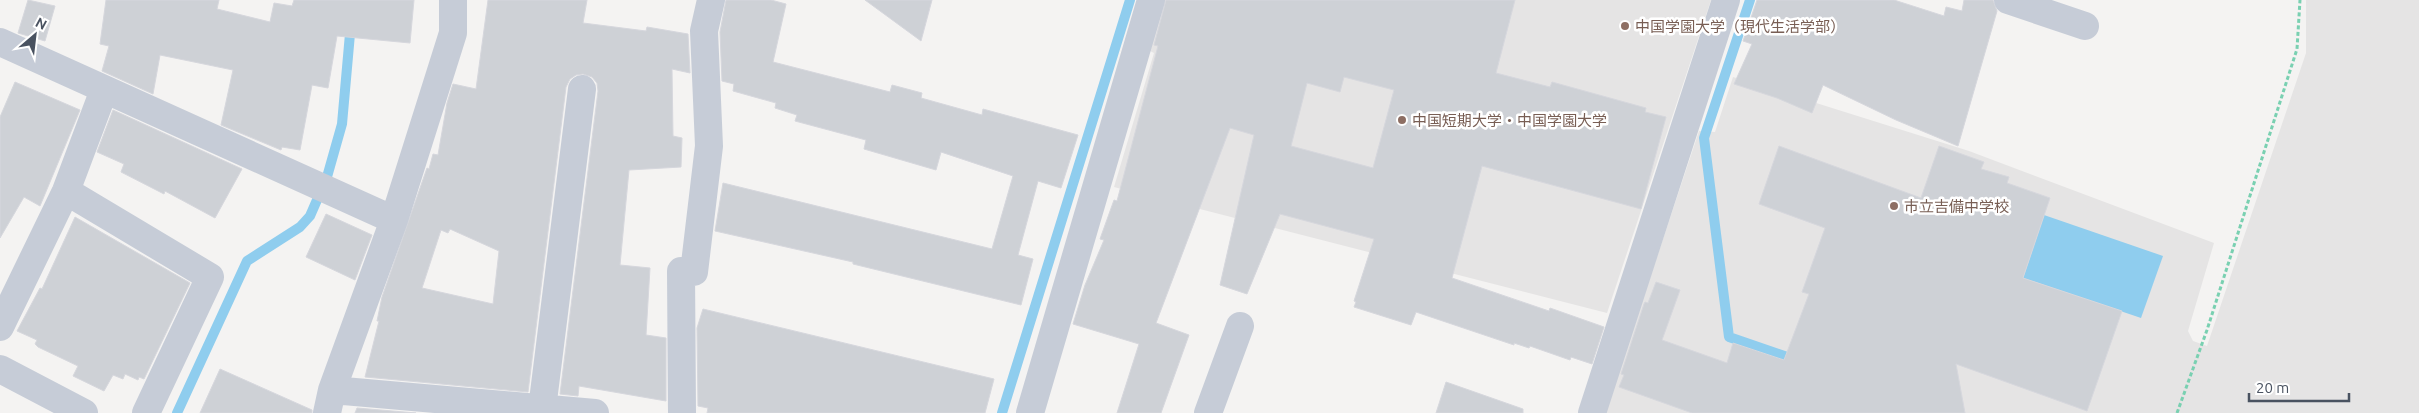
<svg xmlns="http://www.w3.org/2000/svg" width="2419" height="413" font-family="Ubuntu,'Noto Sans JP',sans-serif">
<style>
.education{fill:#e5e4e4}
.water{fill:#8fcdee}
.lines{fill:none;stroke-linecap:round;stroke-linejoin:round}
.stream{stroke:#8fcdee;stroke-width:10}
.building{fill:#ced1d6;stroke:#d6d7dd;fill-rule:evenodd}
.path{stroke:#79d0b1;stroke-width:3;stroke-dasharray:4 2.5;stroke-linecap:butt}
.minor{stroke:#c6ccd7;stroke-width:28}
.education-dot{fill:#8d6e63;stroke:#fff;stroke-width:2}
.labels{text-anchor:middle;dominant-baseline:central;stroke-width:5;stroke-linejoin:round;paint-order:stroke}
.education-label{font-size:15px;fill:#785e54;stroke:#fff;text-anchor:start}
</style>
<rect width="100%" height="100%" fill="#f4f3f2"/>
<!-- education -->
<path class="education" d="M 1161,0 L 1711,0 L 1607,313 L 1114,187 L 1154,53 L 1146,49 Z
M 2306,0 L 2419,0 L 2419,413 L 1605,413 L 1699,131 L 1715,132 L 1733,77 L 1969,151 L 2214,243 L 2188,331 L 2193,341 L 2207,346 L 2306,53 Z"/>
<!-- water -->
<path class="water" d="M 2044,215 L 2163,256 L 2141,318 L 2023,278 Z"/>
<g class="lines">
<!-- stream -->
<path class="stream" d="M 1750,0 L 1704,138 L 1729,337 L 1793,359
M 177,413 L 247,261 L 300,227 L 310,216 L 327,177 L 342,124 L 353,0
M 1002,413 L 1130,0"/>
</g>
<!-- building -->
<path class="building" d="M 28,0 L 55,6 L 45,41 L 18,33 Z
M 106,0 L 219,0 L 217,9 L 270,22 L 274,3 L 292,6 L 294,0 L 414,0 L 410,43 L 337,36 L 328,88 L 312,85 L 300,150 L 282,147 L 281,150 L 221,125 L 233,70 L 160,55 L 153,94 L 102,71 L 109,46 L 100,44 Z
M 488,0 L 587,0 L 583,23 L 646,31 L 647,27 L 688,34 L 690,73 L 672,69 L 673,136 L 682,138 L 681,167 L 629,170 L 620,265 L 650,268 L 646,335 L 666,338 L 666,401 L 579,386 L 578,396 L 560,394 L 598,91 L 597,83 L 592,77 L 583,74 L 576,75 L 570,79 L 566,87 L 528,392 L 365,377 L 379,321 L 377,321 L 382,297 L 427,168 L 429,169 L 433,154 L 438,155 L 447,103 L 453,84 L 476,89 ZM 450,229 L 499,251 L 493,304 L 422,288 L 441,230 L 448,233 Z
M 726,0 L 771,0 L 786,4 L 773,62 L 890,92 L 892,85 L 922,93 L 921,98 L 982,115 L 983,109 L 1078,135 L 1061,188 L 1038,181 L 1018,255 L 1033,259 L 1021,305 L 853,264 L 853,262 L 715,231 L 723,183 L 992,249 L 1013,176 L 941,152 L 936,170 L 864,149 L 866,140 L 795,121 L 797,115 L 775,108 L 776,103 L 733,91 L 734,84 L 722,81 L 720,32 Z
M 865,0 L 932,0 L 921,41 Z
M 1166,0 L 1515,0 L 1496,73 L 1550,87 L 1552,82 L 1646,108 L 1645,112 L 1666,117 L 1641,209 L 1482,166 L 1452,278 L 1549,311 L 1550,308 L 1604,327 L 1592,364 L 1571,357 L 1570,360 L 1530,346 L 1529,348 L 1514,343 L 1514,345 L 1416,312 L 1411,325 L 1354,307 L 1356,302 L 1354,301 L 1374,239 L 1280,214 L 1247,294 L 1220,285 L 1254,135 L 1230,128 L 1156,323 L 1189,335 L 1161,413 L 1117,413 L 1139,344 L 1073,324 L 1085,285 L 1104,240 L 1100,239 L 1114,200 L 1117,201 L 1158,46 L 1154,45 ZM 1344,77 L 1394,90 L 1373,168 L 1291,146 L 1307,83 L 1340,92 Z
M 1757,0 L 1894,0 L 1944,16 L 1946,7 L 1962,11 L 1964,0 L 1993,0 L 1997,11 L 1958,146 L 1896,120 L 1823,85 L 1812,113 L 1777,98 L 1734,84 L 1752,44 L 1743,41 Z
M 15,82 L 80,110 L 40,206 L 24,197 L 0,238 L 0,117 Z
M 113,110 L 242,169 L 215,218 L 165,191 L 164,194 L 121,172 L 124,164 L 97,152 Z
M 1779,146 L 1921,198 L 1939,146 L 1984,162 L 1981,169 L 2009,177 L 2007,183 L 2050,198 L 2023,278 L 2122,311 L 2087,411 L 1956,364 L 1965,413 L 1692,413 L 1619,387 L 1624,375 L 1621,374 L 1644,304 L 1645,302 L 1648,303 L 1656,282 L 1680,290 L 1662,340 L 1727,363 L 1733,343 L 1784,360 L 1809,294 L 1802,292 L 1825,228 L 1759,204 Z
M 326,214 L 372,235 L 355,280 L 306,257 Z
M 75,217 L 190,283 L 144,379 L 139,377 L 138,380 L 125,374 L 123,379 L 113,375 L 104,391 L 73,376 L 78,366 L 38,347 L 35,344 L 37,340 L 17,331 L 40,288 L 42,289 Z
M 703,309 L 994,379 L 985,413 L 707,413 L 708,408 L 698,406 L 697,328 Z
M 220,369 L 312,410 L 312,413 L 200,413 Z
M 1446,382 L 1523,409 L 1523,413 L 1436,413 Z
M 357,408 L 416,413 L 355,413 Z"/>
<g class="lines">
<!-- path -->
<path class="path" d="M 2177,413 L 2207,330 L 2297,49 L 2300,0"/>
<!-- minor -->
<path class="minor" d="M 2008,0 L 2085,26
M 0,42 L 394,220
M 66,191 L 210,277 L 146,413
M 0,327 L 66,191 L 104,90
M 0,369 L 84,413
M 332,390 L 595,413
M 542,409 L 582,89
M 327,413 L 332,390 L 394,220 L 453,33 L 453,0
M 682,413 L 681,271 L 694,272 L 709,146 L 704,31 L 711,0
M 1030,413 L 1151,0
M 1208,413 L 1240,326
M 1592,413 L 1726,0"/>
</g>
<!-- markers -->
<g class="education-dot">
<circle cx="1625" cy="26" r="5"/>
<circle cx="1402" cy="120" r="5"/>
<circle cx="1894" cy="206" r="5"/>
</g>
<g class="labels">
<!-- education labels -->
<g class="education-label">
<text x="1635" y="26">中国学園大学（現代生活学部）</text>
<text x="1412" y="120">中国短期大学・中国学園大学</text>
<text x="1904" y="206">市立吉備中学校</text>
</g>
</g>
<!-- north arrow -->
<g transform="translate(35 35) rotate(28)" stroke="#ffffff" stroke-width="4" paint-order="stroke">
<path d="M0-4L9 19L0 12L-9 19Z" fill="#495260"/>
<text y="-8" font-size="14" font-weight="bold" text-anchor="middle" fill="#495260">N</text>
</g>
<!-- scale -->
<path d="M2249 393v8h100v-8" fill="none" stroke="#495260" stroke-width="2.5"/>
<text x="2256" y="393" font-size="15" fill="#495260" stroke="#ffffff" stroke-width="4" paint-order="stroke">20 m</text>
</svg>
